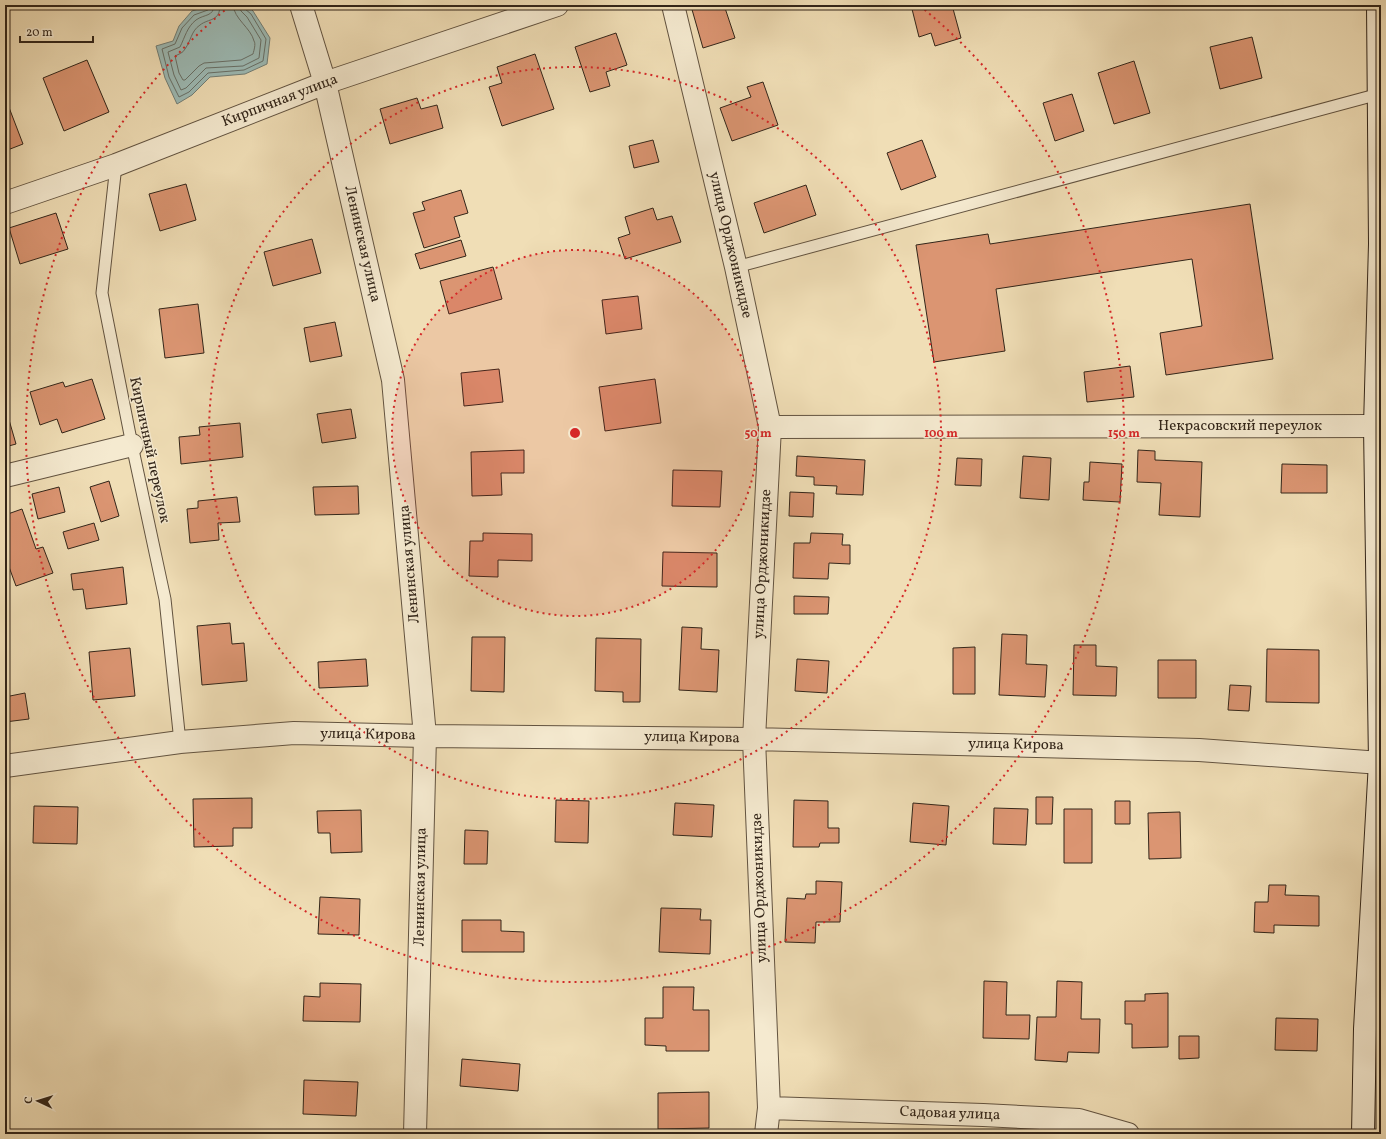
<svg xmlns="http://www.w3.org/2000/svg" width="1386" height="1139" font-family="Vollkorn,serif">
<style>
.water{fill:#9dbbb6;stroke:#727f77}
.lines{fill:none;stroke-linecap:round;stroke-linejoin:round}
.shore{stroke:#687068;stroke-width:1}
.building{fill:#db9572;stroke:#322519}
.lane-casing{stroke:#625340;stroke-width:13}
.street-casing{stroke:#625340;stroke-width:24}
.secondary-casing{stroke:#322519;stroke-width:24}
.lane{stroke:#f5ead0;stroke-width:11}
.street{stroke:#f5ead0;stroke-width:22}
.secondary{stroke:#f5ead0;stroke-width:22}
.ring{fill:none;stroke:#d62828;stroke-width:2;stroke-dasharray:2 4}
.labels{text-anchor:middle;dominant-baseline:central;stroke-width:3;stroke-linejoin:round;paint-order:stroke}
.street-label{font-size:15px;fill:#322519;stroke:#f5ead0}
.centre{fill:#d62828;stroke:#f5ead0;stroke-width:2}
.ring-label{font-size:12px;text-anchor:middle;font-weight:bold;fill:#d62828;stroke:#f5ead0;stroke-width:3;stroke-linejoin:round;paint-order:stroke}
</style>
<rect width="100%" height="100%" fill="#f0deb6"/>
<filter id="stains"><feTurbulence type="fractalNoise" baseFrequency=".005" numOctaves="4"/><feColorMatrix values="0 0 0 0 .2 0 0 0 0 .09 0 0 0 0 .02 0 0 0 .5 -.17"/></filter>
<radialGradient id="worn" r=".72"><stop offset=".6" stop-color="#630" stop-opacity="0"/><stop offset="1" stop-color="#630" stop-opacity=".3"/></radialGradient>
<!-- water -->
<path class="water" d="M 211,5 L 247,5 L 253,11 L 270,38 L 267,64 L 245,74 L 210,77 L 192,95 L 177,104 L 165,78 L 156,46 L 173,41 L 179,26 L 192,11 Z"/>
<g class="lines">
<!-- shore -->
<path class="shore" d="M 209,5 L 208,10 L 194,15 L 182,28 L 175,44 L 162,49 L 169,77 L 179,97 L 189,92 L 208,73 L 244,70 L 263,61 L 266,39 L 251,14 L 245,9 L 244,5
M 214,5 C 214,17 204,14 196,20 C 187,27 185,37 180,47 L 168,52 L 174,75 L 181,90 L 186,88 L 206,68 L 243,66 L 259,58 L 261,40 L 247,17 L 241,11 L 239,5
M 220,5 C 220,22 209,18 200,25 C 191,31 191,41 185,49 C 183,53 179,54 175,56 L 179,73 L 183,80 L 185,80 L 199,66 L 204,63 L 241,60 L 253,54 C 254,50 256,44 254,41 C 251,28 234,19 233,5"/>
</g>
<!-- building -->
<path class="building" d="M 693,5 L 724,5 L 735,38 L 703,48 L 691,6 Z
M 925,5 L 952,5 L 961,38 L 935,46 L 931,33 L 919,37 L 912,9 Z
M 616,33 L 627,65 L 606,72 L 610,86 L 590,92 L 575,47 Z
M 1252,37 L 1262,78 L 1220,89 L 1210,47 Z
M 535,54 L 554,109 L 502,126 L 489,87 L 502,83 L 497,67 Z
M 87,60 L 109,112 L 64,131 L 43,78 Z
M 1134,61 L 1150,113 L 1114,124 L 1098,73 Z
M 763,82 L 778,125 L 732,141 L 720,108 L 751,97 L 747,87 Z
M 1072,94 L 1084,131 L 1055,141 L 1043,103 Z
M 5,97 L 23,144 L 5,151 Z
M 417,98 L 421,109 L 437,105 L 443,128 L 390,144 L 380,109 Z
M 653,140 L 659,162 L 634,168 L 629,146 Z
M 922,140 L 936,177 L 901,190 L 887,153 Z
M 186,184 L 196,220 L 160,231 L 149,194 Z
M 806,185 L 816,215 L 764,233 L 754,203 Z
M 461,190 L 468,213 L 454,217 L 460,237 L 424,248 L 413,213 L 425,210 L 422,202 Z
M 1250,204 L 1273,359 L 1166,375 L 1160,333 L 1202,326 L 1192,259 L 996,289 L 1005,351 L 934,362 L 916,245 L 988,234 L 990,244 Z
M 653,208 L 657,220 L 672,216 L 681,242 L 625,259 L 618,238 L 630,234 L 625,217 Z
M 56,213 L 68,249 L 20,264 L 9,228 Z
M 312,239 L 321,273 L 273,286 L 264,252 Z
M 461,240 L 466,256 L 420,269 L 415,254 Z
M 493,267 L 502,299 L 449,314 L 440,281 Z
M 638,296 L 642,329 L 606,334 L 602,300 Z
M 198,304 L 204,353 L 165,358 L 159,309 Z
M 335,322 L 342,356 L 310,362 L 304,328 Z
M 1130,366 L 1134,397 L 1087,402 L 1084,372 Z
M 499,369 L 503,402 L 464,406 L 461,373 Z
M 92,379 L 105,419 L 62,433 L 57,419 L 40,425 L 30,392 L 63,382 L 65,387 Z
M 655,379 L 661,423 L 605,431 L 599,387 Z
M 5,406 L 16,444 L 5,447 Z
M 351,409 L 356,438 L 322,443 L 317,414 Z
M 240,423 L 243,457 L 181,464 L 179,437 L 200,435 L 199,427 Z
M 524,450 L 524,473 L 501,473 L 502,495 L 472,496 L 471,452 Z
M 1138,450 L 1155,451 L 1155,460 L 1202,462 L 1200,517 L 1159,515 L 1161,483 L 1137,482 Z
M 797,456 L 865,460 L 863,495 L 836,494 L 837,486 L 814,485 L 814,477 L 796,476 Z
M 1023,456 L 1051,458 L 1049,500 L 1020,498 Z
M 957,458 L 982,459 L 981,486 L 955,485 Z
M 1090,462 L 1122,464 L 1120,502 L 1083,500 L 1084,482 L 1089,482 Z
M 1282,464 L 1327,465 L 1327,493 L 1281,493 Z
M 673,470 L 722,471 L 720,507 L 672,506 Z
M 109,481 L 119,516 L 101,522 L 90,487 Z
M 358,486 L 359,514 L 315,515 L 313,487 Z
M 59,487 L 65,512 L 38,519 L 32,494 Z
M 790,492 L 814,493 L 813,517 L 789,516 Z
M 237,497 L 240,522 L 218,523 L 219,540 L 190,543 L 187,509 L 198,508 L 198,501 Z
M 22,509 L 36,549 L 43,547 L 53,573 L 16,586 L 5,556 L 5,515 Z
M 94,523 L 99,540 L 68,549 L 63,532 Z
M 483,533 L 532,534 L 532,561 L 498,560 L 498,577 L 469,576 L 470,541 L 483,541 Z
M 811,533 L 843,534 L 842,545 L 850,545 L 850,564 L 829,563 L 828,579 L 793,578 L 794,543 L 810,543 Z
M 663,552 L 717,553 L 717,587 L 662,586 Z
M 123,567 L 127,604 L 86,609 L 83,589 L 73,590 L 71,574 Z
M 794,596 L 829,597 L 828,614 L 794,614 Z
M 230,623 L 232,644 L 244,643 L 247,681 L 202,685 L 197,626 Z
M 682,627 L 702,628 L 701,649 L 719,650 L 717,692 L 679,690 Z
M 1002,634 L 1027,635 L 1026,664 L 1047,665 L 1045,697 L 999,695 Z
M 472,637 L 505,637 L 504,692 L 471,691 Z
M 596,638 L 641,639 L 640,702 L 623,702 L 623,692 L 595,691 Z
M 1074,645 L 1096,645 L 1096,666 L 1117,667 L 1116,696 L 1073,695 Z
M 975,647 L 975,694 L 953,694 L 953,648 Z
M 130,648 L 135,696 L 93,700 L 89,652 Z
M 1267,649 L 1319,650 L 1319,703 L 1266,702 Z
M 366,659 L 368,686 L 319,688 L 318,662 Z
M 797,659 L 829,661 L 827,693 L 795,691 Z
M 1158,660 L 1196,660 L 1196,698 L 1158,698 Z
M 1230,685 L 1251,686 L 1249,711 L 1228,710 Z
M 25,693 L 29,719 L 5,722 L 5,697 Z
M 1036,797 L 1053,797 L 1052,824 L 1036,824 Z
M 252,798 L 252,828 L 233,828 L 233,846 L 194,847 L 193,799 Z
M 556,800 L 589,801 L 588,843 L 555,842 Z
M 794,800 L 828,801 L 828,828 L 839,828 L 839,843 L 820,843 L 819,847 L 793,847 Z
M 1115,801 L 1130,801 L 1130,824 L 1115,824 Z
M 675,803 L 714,805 L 712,837 L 673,835 Z
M 913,803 L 949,806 L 946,845 L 910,842 Z
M 34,806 L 78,807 L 77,844 L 33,843 Z
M 994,808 L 1028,809 L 1026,845 L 993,844 Z
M 1064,809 L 1092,809 L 1092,863 L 1064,863 Z
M 361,810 L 362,852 L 331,853 L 330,833 L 318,833 L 317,811 Z
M 1180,812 L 1181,858 L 1149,859 L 1148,813 Z
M 465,830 L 488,831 L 487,864 L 464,864 Z
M 816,881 L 842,882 L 840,922 L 816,922 L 815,943 L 785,942 L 787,898 L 805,899 L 806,894 L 816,894 Z
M 1269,885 L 1286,885 L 1285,895 L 1319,896 L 1319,926 L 1274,925 L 1274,933 L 1254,932 L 1255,902 L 1268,902 Z
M 320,897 L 360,899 L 359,935 L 318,934 Z
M 661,908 L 701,909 L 700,920 L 711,920 L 710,954 L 659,952 Z
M 462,920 L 501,920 L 501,931 L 524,932 L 524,952 L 462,952 Z
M 984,981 L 1007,982 L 1006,1015 L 1030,1015 L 1029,1039 L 983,1038 Z
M 1057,981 L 1082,982 L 1081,1019 L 1100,1019 L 1099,1053 L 1068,1052 L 1067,1062 L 1035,1060 L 1037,1017 L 1056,1017 Z
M 320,983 L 361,984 L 360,1022 L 303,1021 L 304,996 L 320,997 Z
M 663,987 L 694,987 L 693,1010 L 709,1010 L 709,1051 L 666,1051 L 666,1046 L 645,1045 L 645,1018 L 663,1018 Z
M 1168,993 L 1168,1047 L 1132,1048 L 1132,1024 L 1125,1024 L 1125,1001 L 1145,1001 L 1145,994 Z
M 1276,1018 L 1318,1019 L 1317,1051 L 1275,1050 Z
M 1179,1036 L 1199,1036 L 1199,1058 L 1179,1059 Z
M 462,1059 L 520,1064 L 518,1091 L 460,1086 Z
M 304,1080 L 358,1082 L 356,1116 L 303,1114 Z
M 709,1092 L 709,1128 L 658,1129 L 658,1093 Z"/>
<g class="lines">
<!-- lane casing -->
<g class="lane-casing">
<path id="lane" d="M 116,165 L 102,293 L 132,445 L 165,599 L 180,742
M 736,267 L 1379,94"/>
</g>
<!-- street casing -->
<g class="street-casing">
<path id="street" d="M 301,5 L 325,83 L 393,380 L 425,736 L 415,1134
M 673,5 L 736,267 L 770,427 L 754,739 L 769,1108 L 766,1134
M 5,203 L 116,165 L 325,83 L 557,5
M 770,427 L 1375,426
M 5,476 L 132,445
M 5,766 L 180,742 L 294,733 L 425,736 L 754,739 L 1199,750 L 1381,763
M 769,1108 L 983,1115 L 1079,1120 L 1128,1134"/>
</g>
<!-- secondary casing -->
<g class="secondary-casing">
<path id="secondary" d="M 1363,1134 L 1365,1029 L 1380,762 L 1375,426 L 1380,244 L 1378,5"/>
</g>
<!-- lane -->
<use href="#lane" class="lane"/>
<!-- street -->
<use href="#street" class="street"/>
<!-- secondary -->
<use href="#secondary" class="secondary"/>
</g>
<!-- distance rings -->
<circle cx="575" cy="433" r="183" fill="#d62828" fill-opacity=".12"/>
<g class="ring">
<circle cx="575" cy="433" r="183"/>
<circle cx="575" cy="433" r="366"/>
<path d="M920 6A549 549 0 1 1 230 6"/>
</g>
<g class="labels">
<!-- street labels -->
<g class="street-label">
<text transform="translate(280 101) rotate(-21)">Кирпичная улица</text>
<text transform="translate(362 244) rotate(77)">Ленинская улица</text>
<text transform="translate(730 245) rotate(77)">улица Орджоникидзе</text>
<text x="1240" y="426">Некрасовский переулок</text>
<text transform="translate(149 450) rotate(78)">Кирпичный переулок</text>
<text transform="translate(410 564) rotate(-95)">Ленинская улица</text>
<text transform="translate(763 564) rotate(-87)">улица Орджоникидзе</text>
<text transform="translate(368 735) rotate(1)">улица Кирова</text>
<text transform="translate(692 738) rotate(1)">улица Кирова</text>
<text transform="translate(1016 745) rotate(1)">улица Кирова</text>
<text transform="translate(421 887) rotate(-89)">Ленинская улица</text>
<text transform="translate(760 888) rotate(-92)">улица Орджоникидзе</text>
<text transform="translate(950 1114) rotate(2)">Садовая улица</text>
</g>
</g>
<circle cx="575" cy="433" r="6" class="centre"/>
<g class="ring-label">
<text x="758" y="437">50 m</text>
<text x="941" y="437">100 m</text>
<text x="1124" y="437">150 m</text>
</g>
<!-- margin -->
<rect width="1386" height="1139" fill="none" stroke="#f0deb6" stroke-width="20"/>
<rect x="6" y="6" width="1374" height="1127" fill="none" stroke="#322519" stroke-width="2"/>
<rect x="10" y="10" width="1366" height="1119" fill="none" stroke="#322519"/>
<!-- north arrow -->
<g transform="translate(38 1101) rotate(274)" stroke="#f5ead0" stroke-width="3" paint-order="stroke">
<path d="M0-3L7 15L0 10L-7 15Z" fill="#322519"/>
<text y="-6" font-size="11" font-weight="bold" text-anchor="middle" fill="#322519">С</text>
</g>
<!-- scale -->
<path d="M20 36v6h73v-6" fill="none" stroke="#322519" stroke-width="2"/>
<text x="26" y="36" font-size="12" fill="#322519" stroke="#f5ead0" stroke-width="3" paint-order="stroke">20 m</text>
<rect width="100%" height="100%" filter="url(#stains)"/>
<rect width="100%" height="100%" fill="url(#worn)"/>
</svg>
